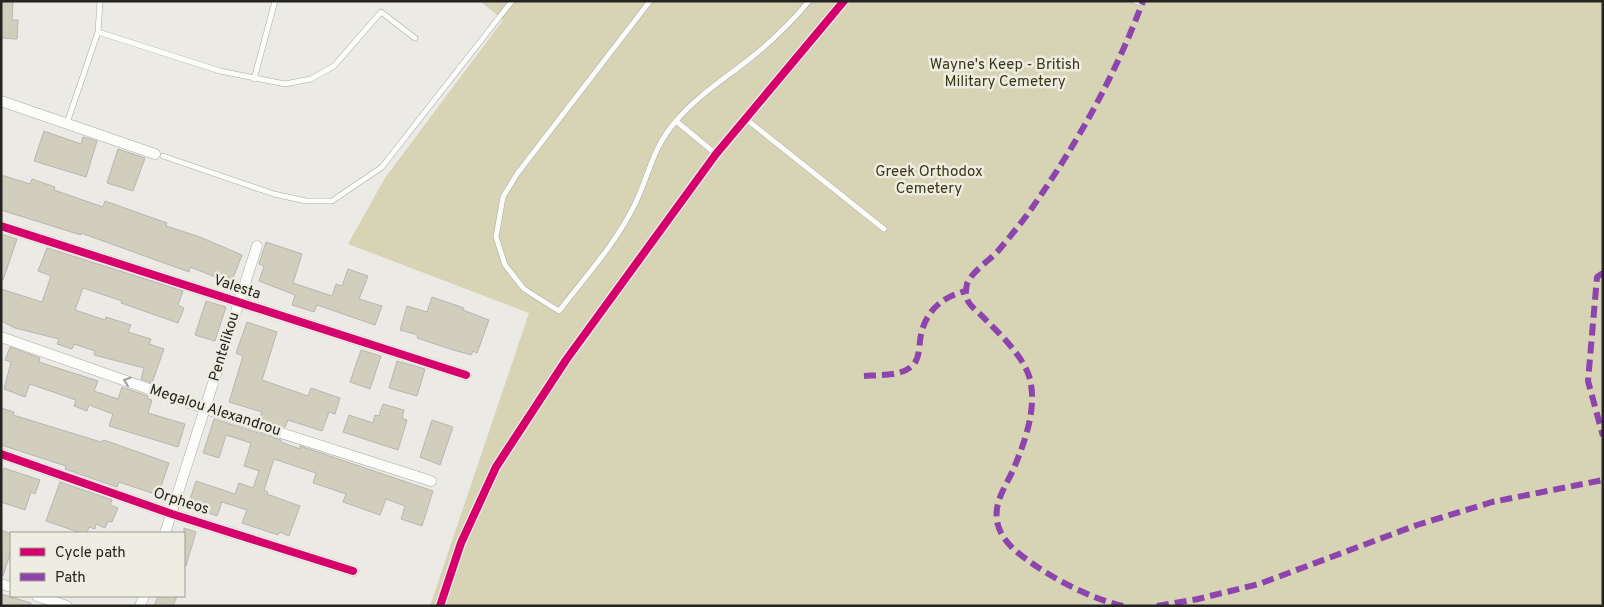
<svg xmlns="http://www.w3.org/2000/svg" width="1604" height="607" font-family="Overpass,sans-serif">
<style>
.green{fill:#d7d3b5}
.building{fill:#d1cebe;stroke:#b7b6b1}
.lines{fill:none;stroke-linecap:round;stroke-linejoin:round}
.service-casing{stroke:#aaa9a5;stroke-width:6}
.minor-casing{stroke:#aaa9a5;stroke-width:11}
.service{stroke:#fcfcfb;stroke-width:5}
.minor{stroke:#fcfcfb;stroke-width:10}
.quiet{stroke:#8e44ad;stroke-width:6;stroke-dasharray:12 6;stroke-linecap:butt}
.cycleway-casing{stroke:#eeede1;stroke-width:11}
.cycleway{stroke:#d6006c;stroke-width:8}
.oneway{stroke:#9b9b98}
.labels{text-anchor:middle;dominant-baseline:central;stroke-width:5;stroke-linejoin:round;paint-order:stroke}
.park-label{font-size:15px;fill:#3b3617;stroke:#eeede1}
.street-label{font-size:15px;fill:#252420;stroke:#eeede1}
</style>
<rect width="100%" height="100%" fill="#ebeae4"/>
<!-- green -->
<path class="green" d="M 480,1 L 1603,1 L 1603,606 L 430,606 L 529,313 L 348,244 L 385,178 L 503,20 Z"/>
<!-- building -->
<path class="building" d="M 1,1 L 13,1 L 12,20 L 18,20 L 17,39 L 1,38 Z
M 44,131 L 81,144 L 83,137 L 97,141 L 86,177 L 34,161 Z
M 118,149 L 145,158 L 133,191 L 107,183 Z
M 1,175 L 30,184 L 32,179 L 55,187 L 54,190 L 103,207 L 105,201 L 167,223 L 166,226 L 200,237 L 242,255 L 231,283 L 190,267 L 189,272 L 81,233 L 81,235 L 1,210 Z
M 1,234 L 17,239 L 3,280 L 1,280 Z
M 266,242 L 302,254 L 293,283 L 332,296 L 336,284 L 342,286 L 348,269 L 368,276 L 359,299 L 382,306 L 375,325 L 317,305 L 314,312 L 292,305 L 295,295 L 259,281 L 264,266 L 259,264 Z
M 47,248 L 183,291 L 178,305 L 184,308 L 178,323 L 121,303 L 122,301 L 83,288 L 75,310 L 105,320 L 106,317 L 131,325 L 128,332 L 151,339 L 149,344 L 164,349 L 152,383 L 141,379 L 144,368 L 94,355 L 95,351 L 74,344 L 72,349 L 57,344 L 59,339 L 15,328 L 1,321 L 1,289 L 42,302 L 51,276 L 38,271 Z
M 432,297 L 464,308 L 463,310 L 489,320 L 477,353 L 473,351 L 471,355 L 450,349 L 417,338 L 418,335 L 400,330 L 407,306 L 427,312 Z
M 206,301 L 226,307 L 215,341 L 195,335 Z
M 247,322 L 277,332 L 262,380 L 308,396 L 311,388 L 340,398 L 335,414 L 329,412 L 322,431 L 288,420 L 285,427 L 259,419 L 262,412 L 229,402 L 243,356 L 236,353 Z
M 10,347 L 40,358 L 39,362 L 98,381 L 94,391 L 118,399 L 122,387 L 148,396 L 147,398 L 152,400 L 148,413 L 185,424 L 178,447 L 109,426 L 113,414 L 89,405 L 87,411 L 74,406 L 76,400 L 30,384 L 25,397 L 4,389 L 11,362 L 5,360 Z
M 361,350 L 381,356 L 370,389 L 350,382 Z
M 397,361 L 425,369 L 417,396 L 389,388 Z
M 383,404 L 404,410 L 402,418 L 407,420 L 398,450 L 343,432 L 349,415 L 373,423 L 375,415 L 379,416 Z
M 1,408 L 14,412 L 13,415 L 101,442 L 104,440 L 169,463 L 158,495 L 119,482 L 117,487 L 65,469 L 66,466 L 1,445 Z
M 214,419 L 281,440 L 281,442 L 300,449 L 300,446 L 433,491 L 422,526 L 401,519 L 405,506 L 386,499 L 380,515 L 343,502 L 346,494 L 313,483 L 316,473 L 274,459 L 264,490 L 268,492 L 267,494 L 300,506 L 289,536 L 280,532 L 278,535 L 242,523 L 247,510 L 222,502 L 217,516 L 188,506 L 196,481 L 235,494 L 239,483 L 253,488 L 259,471 L 244,466 L 251,443 L 226,435 L 219,458 L 203,453 Z
M 432,420 L 453,427 L 440,465 L 420,457 Z
M 4,468 L 40,480 L 35,494 L 31,492 L 25,510 L 1,502 L 1,476 Z
M 60,482 L 112,500 L 110,505 L 118,508 L 112,522 L 108,521 L 105,528 L 96,524 L 95,529 L 89,527 L 87,533 L 81,533 L 46,521 Z
M 184,528 L 196,532 L 186,566 L 184,566 Z
M 1,530 L 11,534 L 11,551 L 3,576 Z
M 1,594 L 31,603 L 31,606 L 1,606 Z
M 158,596 L 177,596 L 173,606 L 154,606 Z"/>
<g class="lines">
<!-- service casing -->
<g class="service-casing">
<path id="service" d="M 650,1 L 517,174 L 503,197 L 496,237 L 505,265 L 524,289 L 559,311 C 586,276 617,242 636,202 C 650,172 653,147 676,121 C 698,95 726,78 752,57 C 773,40 792,22 809,1
M 1135,1 L 1143,3
M 98,32 L 220,71 L 285,84 L 311,79 L 334,66 L 381,12 L 415,38
M 254,79 L 275,1
M 746,119 L 884,229
M 676,121 L 716,154
M 67,123 L 98,32 L 100,1
M 163,156 L 274,194 L 306,201 L 332,201 L 382,167 L 512,1"/>
</g>
<!-- minor casing -->
<g class="minor-casing">
<path id="minor" d="M 1,101 L 155,154
M 1,226 L 466,375
M 1,337 L 206,409 L 431,481
M 1,454 L 172,514 L 353,571
M 165,533 L 257,246
M 1,584 L 11,587
M 37,596 L 67,606
M 140,606 L 144,596
M 440,606 L 461,543 L 496,467 L 566,360 L 716,154 L 844,1"/>
</g>
<!-- service -->
<use href="#service" class="service"/>
<!-- minor -->
<use href="#minor" class="minor"/>
<!-- quiet -->
<path class="quiet" d="M 1603,273 L 1597,277 L 1588,381 L 1603,436
M 864,376 C 878,375 902,376 912,366 C 919,360 919,349 920,341 C 923,314 940,297 966,291
M 1123,606 C 1093,599 1059,582 1033,564 C 1019,554 1003,543 998,525 C 992,504 1006,486 1014,468 C 1025,441 1037,409 1030,379 C 1024,357 1001,335 985,319 C 980,313 970,307 967,299 C 965,295 966,289 967,284 C 972,271 989,261 998,251 C 1008,239 1018,227 1027,215 C 1074,149 1115,77 1143,1
M 1157,606 L 1198,599 L 1259,584 L 1417,525 L 1492,502 L 1603,480"/>
<!-- cycleway casing -->
<g class="cycleway-casing">
<path id="cycleway" d="M 1,226 L 466,375
M 1,454 L 172,514 L 353,571
M 440,606 L 461,543 L 496,467 L 566,360 L 716,154 L 844,1"/>
</g>
<!-- cycleway -->
<use href="#cycleway" class="cycleway"/>
</g>
<!-- one-way arrows -->
<defs><path id="oneway-chevron" d="M-2-3.5L2.5 0L-2 3.5" fill="none" stroke-width="1.6" stroke-linecap="round" stroke-linejoin="round" transform="scale(1.25)"/></defs>
<use class="oneway" href="#oneway-chevron" transform="translate(127 381) rotate(-161)"/>
<g class="labels">
<!-- park labels -->
<g class="park-label">
<text x="1005" y="65">Wayne's Keep - British<tspan x="1005" dy="17">Military Cemetery</tspan></text>
<text x="929" y="172">Greek Orthodox<tspan x="929" dy="17">Cemetery</tspan></text>
</g>
<!-- street labels -->
<g class="street-label">
<text transform="translate(237 288) rotate(18)">Valesta</text>
<text transform="translate(225 347) rotate(-73)">Pentelikou</text>
<text transform="translate(215 411) rotate(18)">Megalou Alexandrou</text>
<text transform="translate(181 502) rotate(18)">Orpheos</text>
</g>
</g>
<!-- border -->
<rect width="1604" height="607" fill="none" stroke="#252420" stroke-width="5"/>
<!-- legend -->
<rect x="10" y="532" width="175" height="65" fill="#eeede1" stroke="#9e9d94"/>
<rect x="20" y="548" width="25" height="8" fill="#d6006c" stroke="#9e9d94"/>
<text x="55" y="557" font-size="15" fill="#252420">Cycle path</text>
<rect x="20" y="573" width="25" height="8" fill="#8e44ad" stroke="#9e9d94"/>
<text x="55" y="582" font-size="15" fill="#252420">Path</text>
</svg>
